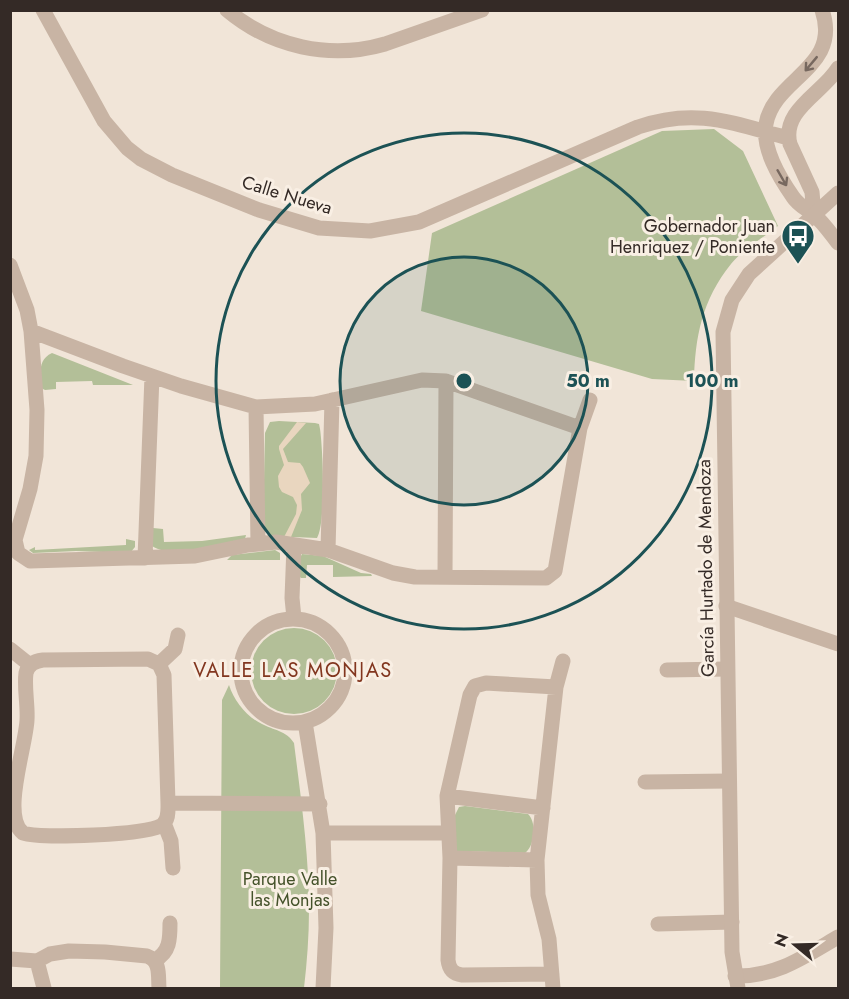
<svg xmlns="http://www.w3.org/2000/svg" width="849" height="999" font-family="Jost,sans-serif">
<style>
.green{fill:#b3bf98}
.plaza{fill:#e9d6bf}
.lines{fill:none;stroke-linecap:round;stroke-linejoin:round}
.minor{stroke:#c8b4a4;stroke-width:15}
.tertiary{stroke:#c8b4a4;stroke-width:15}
.oneway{stroke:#77685f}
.ring{fill:none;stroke:#1c5255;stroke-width:3}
.labels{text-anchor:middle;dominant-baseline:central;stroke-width:6;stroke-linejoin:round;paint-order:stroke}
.street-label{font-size:18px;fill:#342a26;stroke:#f9efe4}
.poi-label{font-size:18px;fill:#342a26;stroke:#f9efe4;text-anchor:end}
.park-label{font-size:18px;fill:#44522a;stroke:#f9efe4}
.neighbourhood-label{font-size:20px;letter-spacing:1.5px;fill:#82361f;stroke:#f9efe4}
.centre{fill:#1c5255;stroke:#f9efe4;stroke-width:3}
.ring-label{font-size:18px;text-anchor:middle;font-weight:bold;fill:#1c5255;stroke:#f9efe4;stroke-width:6;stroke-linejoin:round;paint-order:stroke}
</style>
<rect width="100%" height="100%" fill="#f1e5d8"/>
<!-- green -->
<path class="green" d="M 714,129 L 743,151 L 778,226 C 764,237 742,250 731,264 C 702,300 695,337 694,381 L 652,379 L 421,311 L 432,233 L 662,131 Z
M 52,353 L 133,385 L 93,385 L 92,381 L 56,382 L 56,389 L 45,390 L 41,388 C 41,374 37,360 52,353 Z
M 279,421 L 315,423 L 319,424 L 320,429 C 323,449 326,523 317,538 L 270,536 L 263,526 L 265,433 L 270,422 Z
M 153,528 L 163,529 L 164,542 L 202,541 L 246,535 L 245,539 C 220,544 175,561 152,546 Z
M 126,539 L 135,541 L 135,547 L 130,553 L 76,551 L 33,553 L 29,550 L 35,547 L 35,550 L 126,545 Z
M 275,550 L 280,553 L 280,560 L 227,560 L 232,555 Z
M 302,554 L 323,556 L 361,573 L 371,574 L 372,576 L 333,577 L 333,565 L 307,565 L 306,578 L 301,578 L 299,576 L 300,558 Z
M251 671a43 43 0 1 1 86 0a43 43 0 1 1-86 0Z
M 229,685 C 234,701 247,717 262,724 C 273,730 287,731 294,743 C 301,799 309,854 309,910 C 309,936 307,962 304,988 L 220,988 L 222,700 Z
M 465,806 L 528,814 C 537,823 535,845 525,853 L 456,851 L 454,817 L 459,807 Z"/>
<!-- plaza -->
<path class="plaza" d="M 297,422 L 306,423 L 283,449 L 288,462 L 300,463 L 303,467 L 310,483 L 301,494 L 302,510 L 291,537 L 284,537 L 296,514 L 297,505 L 293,497 L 282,492 L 279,487 L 278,476 L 284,465 L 279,449 L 279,446 Z"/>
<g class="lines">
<!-- minor -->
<path class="minor" d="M 43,10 L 104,121 L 127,148 L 141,159 L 172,175 L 259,210 L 319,228 L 370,231 L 419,222 L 638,127 C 696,107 732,123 788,138
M 227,10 C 271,47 330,60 385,44 L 482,10
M 822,10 C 842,68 774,78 766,124 C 762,149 779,177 793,197 C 798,205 807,209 814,215 C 823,222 831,234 838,243
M 814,215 L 812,192 L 790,144 C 781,110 823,93 838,68
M 10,265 L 27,310 L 31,331 L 37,410 L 36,456 L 30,489 L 15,540 L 18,553 L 30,561 L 195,556 L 248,545 L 276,542 L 328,550 L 393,573 L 415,577 L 546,578 L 555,571 L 580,428 L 590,400
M 31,331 L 123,366 L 181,386 L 256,407 L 315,404 L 422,380 L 446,381 L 580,428
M 256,407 L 258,544
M 328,550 L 332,400
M 145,558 L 152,376
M 445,577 L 446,381
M 726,606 L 838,644
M 294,618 L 292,598 L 294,546
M241 671a52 52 0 1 1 104 0a52 52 0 1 1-104 0Z
M 10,649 L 30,665
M 148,659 L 159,664 L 164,675 L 168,803 C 168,811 169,820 162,825 C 150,835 39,839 23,833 C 1,816 26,746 27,720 C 28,705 24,688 26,673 C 28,664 35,661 43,660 Z
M 159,664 L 175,649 L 178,635
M 667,670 L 727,669
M 305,722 L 323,833 L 326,928 L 323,988
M 645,782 L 729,781
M 447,796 L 543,808
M 168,803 L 320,804
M 164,823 L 171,841 L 173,868
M 323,833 L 449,833
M 450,858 L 537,860
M 658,924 L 732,922
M 10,959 L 37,961 L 50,954 L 69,951 L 105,952 L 147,956 C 161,961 158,976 159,988
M 155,960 C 170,952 170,939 170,923
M 37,961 L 44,988
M 552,974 L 462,975 C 453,974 449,969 448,960 L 450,858 L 447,796 L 470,695 L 475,686 L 486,683 L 556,687
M 735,976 C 776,977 804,957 838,937
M 553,988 L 549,939 L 538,895 L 537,860 L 556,687 L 563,661"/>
<!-- tertiary -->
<path class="tertiary" d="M 738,988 L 732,952 L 723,332 L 732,300 L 749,274 L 838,193"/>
</g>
<!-- one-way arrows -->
<defs><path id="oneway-shaft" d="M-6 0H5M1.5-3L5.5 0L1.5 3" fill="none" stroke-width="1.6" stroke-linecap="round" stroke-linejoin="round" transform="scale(1.5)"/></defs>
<g class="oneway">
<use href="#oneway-shaft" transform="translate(811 64) rotate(130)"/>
<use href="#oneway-shaft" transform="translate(782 178) rotate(60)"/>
</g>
<!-- distance rings -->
<circle cx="464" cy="381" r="124" fill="#1c5255" fill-opacity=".12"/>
<g class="ring">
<circle cx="464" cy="381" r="124"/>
<circle cx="464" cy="381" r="248"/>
</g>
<!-- icons -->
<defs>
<g id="bus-pin" transform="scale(1.725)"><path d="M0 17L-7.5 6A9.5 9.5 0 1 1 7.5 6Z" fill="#1c5255" stroke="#f9efe4"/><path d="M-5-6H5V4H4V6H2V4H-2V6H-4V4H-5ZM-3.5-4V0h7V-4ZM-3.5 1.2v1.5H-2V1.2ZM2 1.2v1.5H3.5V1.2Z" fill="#fff"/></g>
</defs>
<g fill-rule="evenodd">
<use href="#bus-pin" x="798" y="236"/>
</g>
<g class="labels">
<!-- street labels -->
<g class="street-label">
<text transform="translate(287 195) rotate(17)">Calle Nueva</text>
<text transform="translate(706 568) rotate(-91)">García Hurtado de Mendoza</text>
</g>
<!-- poi labels -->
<g class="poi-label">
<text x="775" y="226">Gobernador Juan<tspan x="775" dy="21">Henriquez / Poniente</tspan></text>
</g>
<!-- park labels -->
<g class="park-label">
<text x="290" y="879">Parque Valle<tspan x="290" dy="21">las Monjas</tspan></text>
</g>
<!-- neighbourhood labels -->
<g class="neighbourhood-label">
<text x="293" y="670">VALLE LAS MONJAS</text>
</g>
</g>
<circle cx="464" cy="381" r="9" class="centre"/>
<g class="ring-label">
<text x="588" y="387">50 m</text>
<text x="712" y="387">100 m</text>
</g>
<!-- border -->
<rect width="849" height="999" fill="none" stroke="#342a26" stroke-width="24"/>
<!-- north arrow -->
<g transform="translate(795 945) rotate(289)" stroke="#f9efe4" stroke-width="4.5" paint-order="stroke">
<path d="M0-4.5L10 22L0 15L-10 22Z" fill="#342a26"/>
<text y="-9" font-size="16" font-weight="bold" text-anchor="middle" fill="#342a26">N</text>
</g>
</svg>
